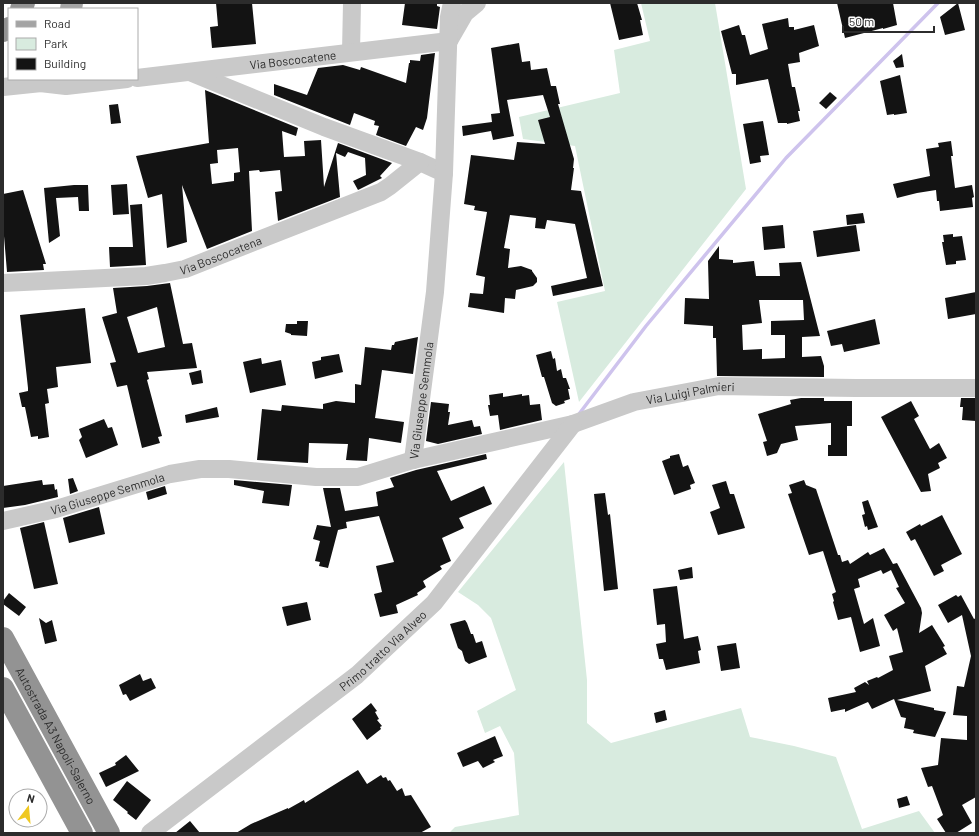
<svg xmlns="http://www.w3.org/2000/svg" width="979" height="836" font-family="Barlow,sans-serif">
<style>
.green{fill:#d8ebdf}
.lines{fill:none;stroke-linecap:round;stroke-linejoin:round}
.stream{stroke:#cec3ed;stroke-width:3.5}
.building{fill:#131313;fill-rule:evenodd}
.minor{stroke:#c9c9c9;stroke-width:18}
.major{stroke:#a4a4a4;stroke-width:22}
.highway{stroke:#939393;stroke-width:22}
.labels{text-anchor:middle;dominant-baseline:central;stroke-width:4;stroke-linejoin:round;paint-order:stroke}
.street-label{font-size:12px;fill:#2c2c2c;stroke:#fff}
</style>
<rect width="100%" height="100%" fill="#fff"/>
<!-- green -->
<path class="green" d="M 641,3 L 715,3 L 746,189 L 579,402 L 557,302 L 605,291 L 575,146 L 523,139 L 519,117 L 620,93 L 614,50 L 650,41 Z
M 564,462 L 587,680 L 587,723 L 611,743 L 741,708 L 750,737 L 794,746 L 836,757 L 862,829 L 919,811 L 935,833 L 449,833 L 455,827 L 519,815 L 514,753 L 500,726 L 485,733 L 477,711 L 516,690 L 491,618 L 478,605 L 458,592 Z"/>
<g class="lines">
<!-- stream -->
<path class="stream" d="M 579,414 L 646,326 L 786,158 L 938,3"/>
</g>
<!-- building -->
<path class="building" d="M 216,3 L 252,3 L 256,44 L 212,48 L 210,27 L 218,26 Z
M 405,3 L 437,4 L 437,6 L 440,7 L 437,29 L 402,25 Z
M 610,3 L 637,3 L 642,20 L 640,20 L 643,35 L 619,40 Z
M 837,3 L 893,3 L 897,25 L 883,29 L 883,28 L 845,38 Z
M 958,3 L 965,30 L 945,35 L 940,17 Z
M 788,18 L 789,27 L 794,27 L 794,30 L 814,25 L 819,46 L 799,53 L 800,62 L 788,64 L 792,87 L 795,87 L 800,111 L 798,111 L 800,121 L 787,124 L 787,123 L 778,123 L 768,79 L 736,85 L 736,74 L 732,74 L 721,31 L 739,25 L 742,35 L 745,35 L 750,55 L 768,49 L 762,24 Z
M 519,43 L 522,62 L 530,61 L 531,70 L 547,68 L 551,86 L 556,86 L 560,104 L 558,104 L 574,159 L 573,168 L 574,168 L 571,190 L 581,191 L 603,286 L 553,296 L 551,286 L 587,278 L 575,224 L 547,220 L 545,229 L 535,228 L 536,218 L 510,215 L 504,248 L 510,249 L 508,268 L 521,266 L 532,270 L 532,271 L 537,278 L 537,282 L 533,286 L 516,290 L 515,299 L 505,298 L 504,313 L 468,307 L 470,293 L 483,294 L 485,277 L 476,275 L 487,212 L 474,210 L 475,206 L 464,204 L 471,155 L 514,160 L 517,142 L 545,144 L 538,120 L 550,117 L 543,95 L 507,100 L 514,136 L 493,140 L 491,131 L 463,136 L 462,126 L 492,122 L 491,114 L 500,113 L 491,48 Z
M 435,53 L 427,118 L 423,130 L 416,127 L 406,146 L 376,135 L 379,126 L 374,125 L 375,121 L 354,113 L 350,125 L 274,95 L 274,84 L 307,95 L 318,68 L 343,65 L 360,70 L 361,67 L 406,83 L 409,63 L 410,63 L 410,60 L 420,61 L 421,55 Z
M 902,54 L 904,67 L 896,68 L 893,61 Z
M 900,75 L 907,113 L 894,115 L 894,114 L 887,115 L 880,81 Z
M 205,90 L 298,128 L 296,136 L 282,131 L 284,157 L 305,156 L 304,141 L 321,140 L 324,187 L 338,143 L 392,163 L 380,176 L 382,178 L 358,190 L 353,181 L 366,175 L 365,158 L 348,152 L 345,157 L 336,153 L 340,197 L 278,221 L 275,192 L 282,191 L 280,170 L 260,172 L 259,170 L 249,171 L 252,231 L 207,249 L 182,185 L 187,242 L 167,248 L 162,194 L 148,198 L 136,156 L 209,143 ZM 238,148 L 240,172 L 234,173 L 234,181 L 212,184 L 210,164 L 218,163 L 217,150 Z
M 830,92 L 837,98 L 826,109 L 819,103 Z
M 118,104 L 121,123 L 111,124 L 109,105 Z
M 763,121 L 769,155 L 760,156 L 761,162 L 750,164 L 743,124 Z
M 951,141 L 953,156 L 951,156 L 955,188 L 972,185 L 974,197 L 972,198 L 973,207 L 940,211 L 939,201 L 937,201 L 936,190 L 917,193 L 897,198 L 893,184 L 930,176 L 926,149 L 939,147 L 938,143 Z
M 127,184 L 129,214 L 113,215 L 111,185 Z
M 74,185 L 88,185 L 89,211 L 79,211 L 78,197 L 56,198 L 60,236 L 49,243 L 44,188 Z
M 23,190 L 46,264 L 43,264 L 44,270 L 7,272 L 3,224 L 3,194 Z
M 142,204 L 146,265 L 110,267 L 109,247 L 133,247 L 130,205 Z
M 863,213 L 865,223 L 847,225 L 846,215 Z
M 783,225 L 785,248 L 764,250 L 762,227 Z
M 856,225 L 860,251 L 817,257 L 813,231 Z
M 953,234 L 953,237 L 962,236 L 966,260 L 956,261 L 956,264 L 946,265 L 942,242 L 944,242 L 943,235 Z
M 719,246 L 719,259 L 733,260 L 733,263 L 754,261 L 756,276 L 780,276 L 779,263 L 801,262 L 820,336 L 802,337 L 802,357 L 821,356 L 824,366 L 824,377 L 717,376 L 716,338 L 713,338 L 713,326 L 684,324 L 685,298 L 709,299 L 708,261 ZM 759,300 L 803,300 L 804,320 L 771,321 L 771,335 L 785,335 L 785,358 L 762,359 L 762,349 L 743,350 L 742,325 L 762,323 Z
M 170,283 L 183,344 L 192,343 L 197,368 L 147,372 L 149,379 L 147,380 L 162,436 L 158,437 L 160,443 L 142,448 L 127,385 L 117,387 L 110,363 L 116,362 L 102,317 L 117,313 L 113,288 L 147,286 ZM 157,307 L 165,347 L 138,353 L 127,317 Z
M 976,292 L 976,314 L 948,319 L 945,298 Z
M 85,308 L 91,363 L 56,367 L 58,387 L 47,389 L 49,403 L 45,404 L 49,437 L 38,439 L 38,436 L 31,437 L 25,407 L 22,407 L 19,393 L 28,391 L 28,388 L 20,315 Z
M 875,319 L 880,344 L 844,352 L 842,344 L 831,346 L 827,331 Z
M 297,321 L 308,321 L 307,336 L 291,335 L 291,334 L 285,332 L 286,324 L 297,324 Z
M 418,337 L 413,374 L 382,370 L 375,418 L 404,422 L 401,443 L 369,438 L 367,461 L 346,460 L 348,444 L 309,443 L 308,463 L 257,460 L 262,409 L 281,411 L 282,405 L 323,409 L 323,404 L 336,401 L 355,403 L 355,384 L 361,385 L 365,347 L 391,350 L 392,345 L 394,345 L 395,342 Z
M 551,351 L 553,359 L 555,358 L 557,371 L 561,369 L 563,378 L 566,378 L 570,389 L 568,389 L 570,399 L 564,401 L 565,403 L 556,406 L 552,403 L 544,377 L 542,377 L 536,355 Z
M 339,354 L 343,372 L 315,379 L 312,362 L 321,360 L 321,357 Z
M 261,358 L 262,364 L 281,360 L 286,385 L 250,393 L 243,362 Z
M 201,370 L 203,383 L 192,385 L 189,373 Z
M 503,393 L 503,397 L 522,394 L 522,396 L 529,395 L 530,405 L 540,404 L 542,420 L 500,430 L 498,415 L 490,416 L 488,405 L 490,405 L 489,395 Z
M 801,398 L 824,398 L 824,401 L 852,401 L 852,426 L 847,426 L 847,456 L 828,456 L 828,445 L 831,445 L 831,423 L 795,426 L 798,440 L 781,444 L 777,453 L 767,456 L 763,442 L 767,441 L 758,414 L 791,404 L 790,400 Z
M 961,398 L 976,398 L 976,421 L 962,420 L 963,407 L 960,407 Z
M 911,401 L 919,416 L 914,419 L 930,449 L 939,443 L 947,458 L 938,463 L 940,468 L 928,474 L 931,491 L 921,492 L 881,417 Z
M 431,402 L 449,404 L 448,412 L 450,412 L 448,425 L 472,420 L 474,427 L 480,426 L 482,434 L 438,444 L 426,441 Z
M 217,407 L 219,417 L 186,423 L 185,415 Z
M 104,419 L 108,428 L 112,427 L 118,445 L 86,458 L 79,440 L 82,437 L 79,429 Z
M 486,454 L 487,459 L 437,471 L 451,501 L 484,486 L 492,504 L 459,518 L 464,528 L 442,538 L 451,561 L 440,566 L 442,569 L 423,581 L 426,587 L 417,593 L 418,595 L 396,605 L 398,613 L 380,617 L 374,594 L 382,592 L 376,566 L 394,562 L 379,516 L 346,522 L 347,528 L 338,530 L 328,568 L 319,566 L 320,562 L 315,561 L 320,541 L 313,539 L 317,525 L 331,527 L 323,488 L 340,488 L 345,511 L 378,506 L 376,492 L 394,487 L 390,478 L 416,470 Z
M 679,454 L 683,467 L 688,465 L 695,483 L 690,485 L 691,489 L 674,495 L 662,461 L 670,458 L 670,456 Z
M 73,478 L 78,491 L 70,494 L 68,479 Z
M 42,480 L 43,485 L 54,484 L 55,490 L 57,489 L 58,497 L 25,505 L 3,508 L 3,486 Z
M 234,480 L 292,485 L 289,506 L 262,503 L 264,491 L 234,485 Z
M 804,480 L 806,485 L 816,489 L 838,555 L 840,555 L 842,562 L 848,560 L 850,564 L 868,552 L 870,555 L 884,548 L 893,564 L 897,563 L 921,608 L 922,613 L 919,633 L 932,625 L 945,646 L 943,647 L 947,654 L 925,666 L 931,691 L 897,700 L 934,708 L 934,710 L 946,712 L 935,737 L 913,733 L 914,730 L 904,728 L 906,718 L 901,717 L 894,699 L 872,709 L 868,702 L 845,712 L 845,709 L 831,712 L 828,698 L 856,692 L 854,688 L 865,682 L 869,685 L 867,681 L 877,677 L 878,678 L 893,670 L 889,656 L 903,652 L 897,628 L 893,631 L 884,615 L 905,603 L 896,588 L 899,587 L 891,570 L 883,574 L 881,570 L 858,579 L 860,587 L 854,589 L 864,624 L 873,618 L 880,646 L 860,652 L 851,617 L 838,620 L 833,602 L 834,601 L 832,594 L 836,592 L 823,551 L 809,555 L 788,494 L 792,493 L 789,485 Z
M 726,481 L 730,494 L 734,494 L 745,528 L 718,535 L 710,512 L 720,508 L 712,485 Z
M 165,486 L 167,494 L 148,500 L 146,492 Z
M 605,493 L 608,515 L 610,514 L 618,589 L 604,591 L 594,494 Z
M 868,500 L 878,527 L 868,530 L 867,526 L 865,527 L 862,515 L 865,514 L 862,502 Z
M 99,507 L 105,534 L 69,543 L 63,518 Z
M 942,515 L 962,554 L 941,565 L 944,571 L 934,576 L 915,539 L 911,541 L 906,532 L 920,524 L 921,526 Z
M 44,522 L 58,584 L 34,589 L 20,528 Z
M 692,567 L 693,578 L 680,580 L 678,570 Z
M 677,586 L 684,639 L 698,636 L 701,650 L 698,651 L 700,663 L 666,670 L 663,659 L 659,659 L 656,644 L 666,642 L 665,624 L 657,625 L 653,589 Z
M 9,593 L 26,607 L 19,616 L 3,604 L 3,601 Z
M 956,595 L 958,597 L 961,595 L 974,619 L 976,618 L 976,797 L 962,805 L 972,823 L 956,833 L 946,833 L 937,819 L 943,815 L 932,786 L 928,787 L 921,768 L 938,765 L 941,738 L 967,740 L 967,716 L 953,715 L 957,686 L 964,687 L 971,656 L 962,615 L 948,623 L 938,605 Z
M 307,602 L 311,620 L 287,626 L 282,607 Z
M 39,618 L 46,623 L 52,620 L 57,641 L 45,644 Z
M 465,620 L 467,623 L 471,634 L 473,634 L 476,643 L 482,641 L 487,657 L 469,664 L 465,661 L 462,651 L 458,648 L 450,624 Z
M 736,643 L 740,668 L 721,671 L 717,646 Z
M 140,674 L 143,681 L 151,678 L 156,688 L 130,701 L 126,694 L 123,695 L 119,685 Z
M 371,703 L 377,711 L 375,712 L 379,719 L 377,720 L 382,726 L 380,727 L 381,729 L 367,740 L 352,719 Z
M 665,710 L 667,720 L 656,723 L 654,713 Z
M 495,736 L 503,756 L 493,760 L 495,762 L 483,768 L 478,761 L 463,767 L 457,753 Z
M 126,755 L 139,771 L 106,787 L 99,773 L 116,765 L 115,763 Z
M 358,770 L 367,784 L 381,775 L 383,778 L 386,777 L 388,781 L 390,780 L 397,791 L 402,788 L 405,796 L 411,795 L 431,827 L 420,833 L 236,833 L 251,824 L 288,808 L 288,809 L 304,800 L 305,803 Z
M 127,781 L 151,800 L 136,820 L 127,813 L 128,812 L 113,800 Z
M 907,796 L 910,805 L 899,808 L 897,799 Z
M 190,821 L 200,833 L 175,833 Z"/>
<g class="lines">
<!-- minor -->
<g class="minor">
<path d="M 450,39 L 465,13 L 477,3"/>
<path d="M 351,52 L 352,3"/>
<path d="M 192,73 L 324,127 L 420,162 L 444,173"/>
<path id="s1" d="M 137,78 L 449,41"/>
<path d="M 40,83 L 66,86 L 127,79"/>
<path d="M 3,87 L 51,82"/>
<path id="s2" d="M 3,283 L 146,276 L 165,273 L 185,269 L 381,192 L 390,186 L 420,162"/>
<path id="s3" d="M 413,460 L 435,292 L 444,173 L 449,17 L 452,3"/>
<path id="s4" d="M 3,521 L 56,509 L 170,474 L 200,469 L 229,469 L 316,477 L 358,477 L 413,460 L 573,424 L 634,402 L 719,386 L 856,388 L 976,388"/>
<path id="s5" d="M 150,833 L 357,675 L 434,603 L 573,424"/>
</g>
<!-- major -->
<path class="major" d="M 71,9 L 72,3"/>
<!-- highway -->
<g class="highway">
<path d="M 21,9 L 24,3"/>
<path d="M 3,31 L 9,28"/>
<path id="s6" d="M 3,638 L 109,833"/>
<path d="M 3,688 L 82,833"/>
</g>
</g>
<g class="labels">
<!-- street labels -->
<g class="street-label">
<text stroke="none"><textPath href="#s1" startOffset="157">Via Boscocatene</textPath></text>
<text stroke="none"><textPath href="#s2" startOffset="221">Via Boscocatena</textPath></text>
<text stroke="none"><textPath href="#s4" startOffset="706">Via Luigi Palmieri</textPath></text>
<text stroke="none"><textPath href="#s3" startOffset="60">Via Giuseppe Semmola</textPath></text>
<text stroke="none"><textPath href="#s4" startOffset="108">Via Giuseppe Semmola</textPath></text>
<text stroke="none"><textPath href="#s5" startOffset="296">Primo tratto Via Alveo</textPath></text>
<text stroke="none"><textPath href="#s6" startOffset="111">Autostrada A3 Napoli-Salerno</textPath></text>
</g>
</g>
<!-- border -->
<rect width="979" height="836" fill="none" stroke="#2c2c2c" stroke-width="8"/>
<!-- legend -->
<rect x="8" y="8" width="130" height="72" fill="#ffffff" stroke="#ababab"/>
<rect x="16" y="21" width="20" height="6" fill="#a4a4a4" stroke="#ababab"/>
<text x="44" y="28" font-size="12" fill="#2c2c2c">Road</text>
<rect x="16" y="38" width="20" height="12" fill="#d8ebdf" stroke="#ababab"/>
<text x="44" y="48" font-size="12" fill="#2c2c2c">Park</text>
<rect x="16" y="58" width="20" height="12" fill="#131313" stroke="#ababab"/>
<text x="44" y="68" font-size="12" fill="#2c2c2c">Building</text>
<!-- north arrow -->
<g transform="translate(28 808) rotate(16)"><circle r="19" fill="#ffffff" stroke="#ababab"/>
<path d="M0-3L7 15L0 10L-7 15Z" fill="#efc822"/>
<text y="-6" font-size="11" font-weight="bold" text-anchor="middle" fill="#2c2c2c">N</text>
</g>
<!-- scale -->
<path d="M843 26v6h91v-6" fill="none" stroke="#2c2c2c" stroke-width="2"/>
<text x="849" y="26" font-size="12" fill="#2c2c2c" stroke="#ffffff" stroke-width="3" paint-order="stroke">50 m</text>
</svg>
